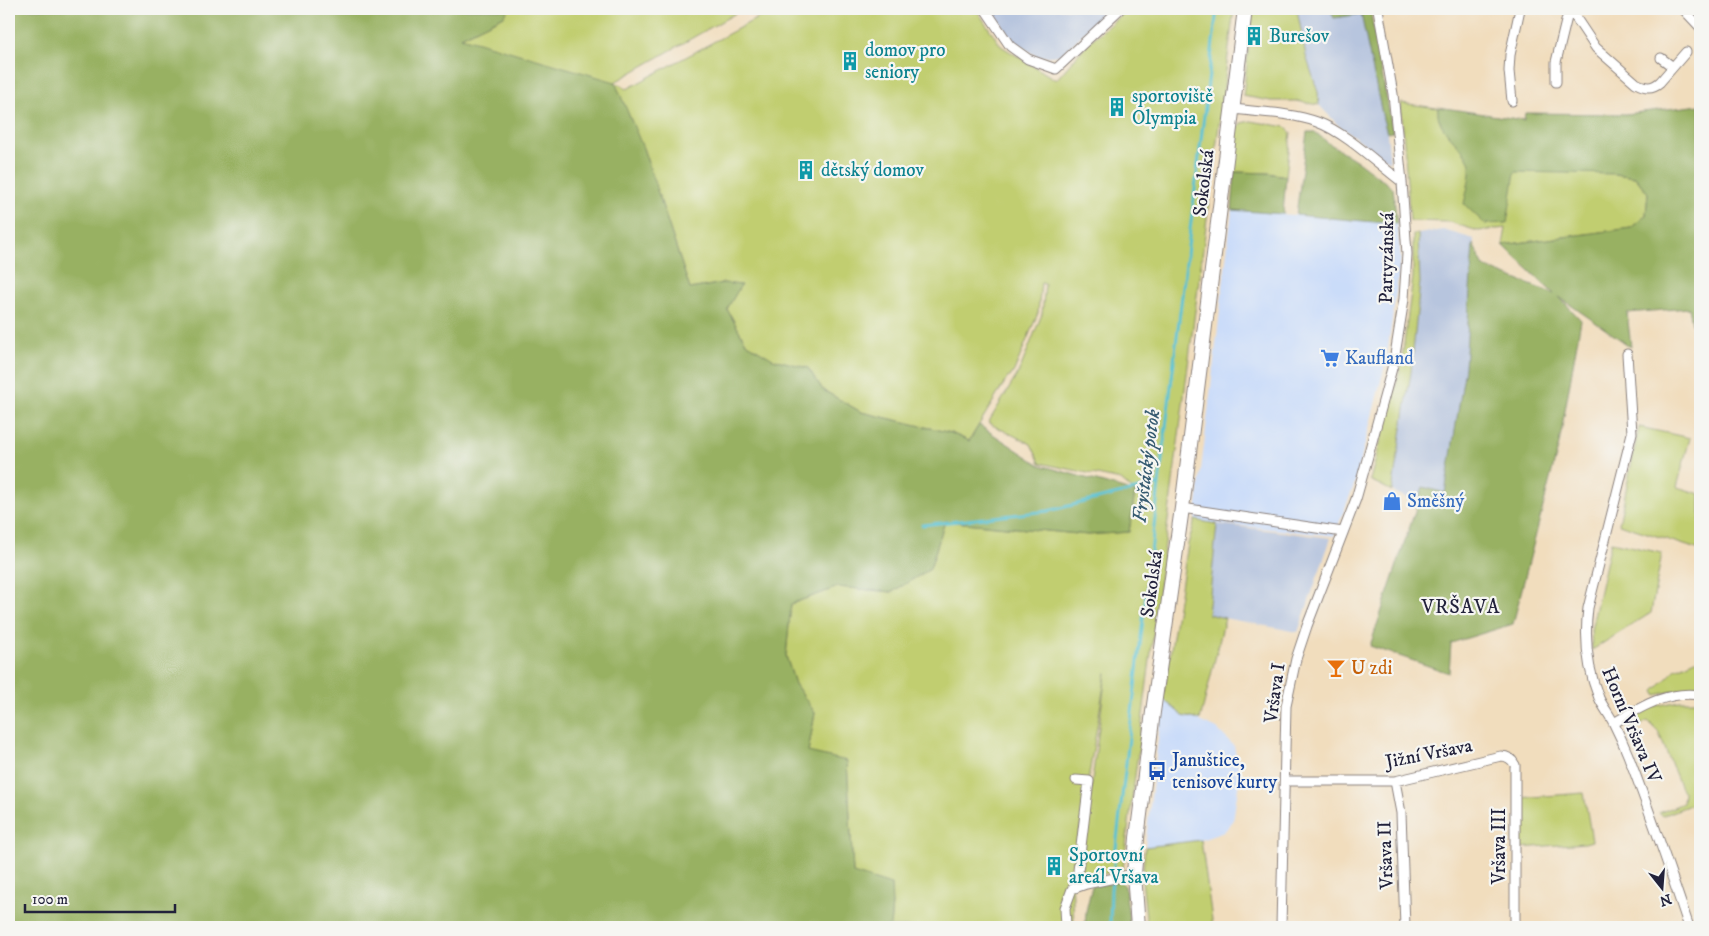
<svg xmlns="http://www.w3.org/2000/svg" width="1709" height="936" font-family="'IM FELL DW Pica',serif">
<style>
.built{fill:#cadcf9}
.industrial{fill:#b7c5de}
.green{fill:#c1ce70;stroke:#727856}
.forest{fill:#98b162;stroke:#5d6a4e}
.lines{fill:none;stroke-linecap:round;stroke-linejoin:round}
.stream{stroke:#57c1d3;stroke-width:3}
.street-casing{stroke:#8a807c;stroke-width:11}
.primary-casing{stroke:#8a807c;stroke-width:16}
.street{stroke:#fff;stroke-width:9}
.primary{stroke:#fff;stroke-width:14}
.labels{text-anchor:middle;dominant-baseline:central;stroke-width:4.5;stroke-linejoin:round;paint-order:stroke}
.culture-label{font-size:19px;fill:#0d838f;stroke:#f6f6f2;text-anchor:start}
.street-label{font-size:19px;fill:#22223b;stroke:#f6f6f2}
.shop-label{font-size:19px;fill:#366cbe;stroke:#f6f6f2;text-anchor:start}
.food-label{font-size:19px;fill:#c56008;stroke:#f6f6f2;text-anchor:start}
.transit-label{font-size:19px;fill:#164399;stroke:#f6f6f2;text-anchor:start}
.water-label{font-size:20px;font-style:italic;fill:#355a70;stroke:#f6f6f2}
.neighbourhood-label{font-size:20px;letter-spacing:1px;fill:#22223b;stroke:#f6f6f2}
</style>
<rect width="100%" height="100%" fill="#f6f6f2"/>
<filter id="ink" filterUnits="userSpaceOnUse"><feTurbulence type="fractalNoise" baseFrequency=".02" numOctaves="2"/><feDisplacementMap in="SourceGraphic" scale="10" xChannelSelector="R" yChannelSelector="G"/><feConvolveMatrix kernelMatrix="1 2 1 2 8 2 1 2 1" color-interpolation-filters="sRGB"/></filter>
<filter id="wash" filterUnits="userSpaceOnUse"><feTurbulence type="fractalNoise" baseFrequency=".0096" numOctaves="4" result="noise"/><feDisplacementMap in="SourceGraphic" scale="20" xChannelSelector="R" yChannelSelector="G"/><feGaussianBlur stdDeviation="1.12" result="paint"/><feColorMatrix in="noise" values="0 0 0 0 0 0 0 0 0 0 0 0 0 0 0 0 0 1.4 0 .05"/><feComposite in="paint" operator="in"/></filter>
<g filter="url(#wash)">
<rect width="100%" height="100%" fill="#f1ddbd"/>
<!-- built -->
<path class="built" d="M 1232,210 L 1397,224 L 1401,259 L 1386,361 L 1355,483 L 1334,536 L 1195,521 Z
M 1163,699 L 1183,716 L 1198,720 L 1217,729 L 1234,746 L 1240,775 L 1233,821 L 1224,832 L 1201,840 L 1145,847 Z"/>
<!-- industrial -->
<path class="industrial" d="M 991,9 L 1109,9 L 1061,55 L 1038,57 L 1012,41 Z
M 1297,9 L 1330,9 L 1334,18 L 1361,14 L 1383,119 L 1387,133 L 1390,162 L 1338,125 L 1319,105 L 1318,92 L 1306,56 Z
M 1443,230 L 1474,239 L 1465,368 L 1445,493 L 1418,503 L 1388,489 L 1412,367 L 1418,234 Z
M 1217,524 L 1331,538 L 1298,632 L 1208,615 Z"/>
<!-- green -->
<path class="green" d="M 509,9 L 743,9 L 615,82 L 627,89 L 774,9 L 976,9 L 1001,46 L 1056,80 L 1088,43 L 1128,9 L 1234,9 L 1123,869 L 1082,879 L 1080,874 L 1106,673 L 1072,877 L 1074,927 L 890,927 L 892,903 L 853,873 L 847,762 L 808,753 L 815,713 L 795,684 L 786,656 L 791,604 L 838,587 L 892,592 L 930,569 L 945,521 L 1088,535 L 1129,532 L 1135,492 L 1121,480 L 1040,463 L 1031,444 L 988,423 L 1019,372 L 1042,314 L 1045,284 L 1041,283 L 1038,313 L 1014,371 L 1010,377 L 1008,377 L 969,441 L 951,433 L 861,412 L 823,390 L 808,368 L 772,359 L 746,343 L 727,309 L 740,285 L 723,283 L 690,289 L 643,148 L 461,37 L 504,16 Z
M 1253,9 L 1297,9 L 1306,56 L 1318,92 L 1319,105 L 1296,101 L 1271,101 L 1243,96 Z
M 1401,103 L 1524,120 L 1615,174 L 1635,177 L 1648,193 L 1646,215 L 1631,228 L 1503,245 L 1506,228 L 1478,231 L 1449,222 L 1410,221 Z
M 1251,121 L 1286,127 L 1291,133 L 1286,176 L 1270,173 L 1235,172 L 1233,169 L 1237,129 L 1241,123 Z
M 1413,234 L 1418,234 L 1420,282 L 1411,372 L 1392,491 L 1370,480 L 1401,366 L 1413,277 Z
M 1639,427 L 1690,438 L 1677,487 L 1700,494 L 1700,550 L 1619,524 Z
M 1195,520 L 1217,524 L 1208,614 L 1225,618 L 1200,720 L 1183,716 L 1163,699 L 1188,544 Z
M 1611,542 L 1662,553 L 1651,613 L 1592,650 L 1591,630 Z
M 1700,658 L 1700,691 L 1679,690 L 1656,695 L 1654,691 L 1676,669 Z
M 1680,701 L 1700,701 L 1700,801 L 1662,816 L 1659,813 L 1683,803 L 1684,792 L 1681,788 L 1658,731 L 1648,721 L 1631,729 L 1627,720 L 1656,706 Z
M 1584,793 L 1592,841 L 1585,843 L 1520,848 L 1519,798 Z
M 1201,840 L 1213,927 L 1147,927 L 1142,879 L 1145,847 Z"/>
<!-- forest -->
<path class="forest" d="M 9,9 L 509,9 L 504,16 L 461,37 L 615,82 L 643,148 L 690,289 L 723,283 L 741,285 L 727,309 L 746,343 L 773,359 L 808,368 L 823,390 L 861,412 L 951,433 L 969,441 L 979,425 L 1040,465 L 1135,492 L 1129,532 L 1088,535 L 945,521 L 930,569 L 892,592 L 838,587 L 791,604 L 786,656 L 795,684 L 815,713 L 808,752 L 847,761 L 853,873 L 891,885 L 892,903 L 890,927 L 9,927 Z
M 1330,9 L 1370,9 L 1393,132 L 1387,133 L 1383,119 L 1361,14 L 1334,18 Z
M 1700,105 L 1700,364 L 1689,308 L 1627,313 L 1631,347 L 1559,297 L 1581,320 L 1559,444 L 1513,624 L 1451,643 L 1449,673 L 1370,646 L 1423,487 L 1445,493 L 1465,368 L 1473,244 L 1484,267 L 1554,294 L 1503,245 L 1631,228 L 1646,215 L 1648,193 L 1635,177 L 1615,174 L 1515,172 L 1507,223 L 1485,224 L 1464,204 C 1466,194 1473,170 1469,161 C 1460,141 1435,130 1438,107 L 1524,120 L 1525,113 L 1626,114 Z
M 1307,132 L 1315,132 L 1327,142 L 1359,162 L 1393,188 L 1397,224 L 1296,215 Z
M 1235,172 L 1267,173 L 1286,176 L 1283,214 L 1232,210 Z
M 1120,881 L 1125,886 L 1130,927 L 1085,927 L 1086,911 L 1092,886 Z"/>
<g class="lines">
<!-- stream -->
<path class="stream" d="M 922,525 L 1048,511 L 1159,484
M 1110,927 L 1111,890 L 1159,484 L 1217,9"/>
</g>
</g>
<g filter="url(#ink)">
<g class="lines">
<!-- street casing -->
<g class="street-casing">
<path id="street" d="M 985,9 L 1010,46 L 1028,59 L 1056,69 L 1120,9
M 1570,9 L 1596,48 L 1636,83 C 1645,88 1652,89 1660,82 L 1686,52
M 1685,11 L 1700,27
M 1661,58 L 1673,67
M 1556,82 L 1556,62 L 1569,9
M 1512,101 L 1509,71 L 1510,55 L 1520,9
M 1232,109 C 1258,112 1293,113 1317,122 C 1345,132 1378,164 1402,182
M 1627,354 L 1632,433 L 1588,608 C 1584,640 1587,668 1599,698 C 1603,707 1610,715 1614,724 C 1619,734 1624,745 1628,755 C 1650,812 1670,870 1689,927
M 1182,508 L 1343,532
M 1614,723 C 1641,707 1668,690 1700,695
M 1076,780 L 1089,781 L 1076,887
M 1285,781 L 1395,781 L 1501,756 C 1507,756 1512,759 1515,765 L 1515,927
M 1395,781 L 1401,813 L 1405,927
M 1066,927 L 1065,908 L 1072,889 L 1086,884 L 1134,874
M 1281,927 L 1286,706 L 1296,659 L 1307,626 L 1356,499 L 1365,467 L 1394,361 L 1404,299 L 1407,254 L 1402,182 L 1393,94 L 1378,9"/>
</g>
<!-- primary casing -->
<g class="primary-casing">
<path id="primary" d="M 1138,927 L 1134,874 L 1137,838 L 1153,712 L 1182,508 L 1245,9"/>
</g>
<!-- street -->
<use href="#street" class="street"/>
<!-- primary -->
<use href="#primary" class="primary"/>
</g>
</g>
<!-- icons -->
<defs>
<g id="building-bare" transform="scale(1.5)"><path d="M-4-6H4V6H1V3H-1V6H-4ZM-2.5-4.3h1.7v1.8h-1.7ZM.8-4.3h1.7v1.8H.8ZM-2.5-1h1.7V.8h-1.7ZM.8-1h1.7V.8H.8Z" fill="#0f9aa8" stroke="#f6f6f2" stroke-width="2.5" paint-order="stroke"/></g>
<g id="supermarket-bare" transform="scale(1.5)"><path d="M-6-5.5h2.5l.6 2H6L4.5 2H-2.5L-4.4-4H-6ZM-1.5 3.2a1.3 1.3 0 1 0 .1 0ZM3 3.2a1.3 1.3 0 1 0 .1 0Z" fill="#3f7fe0" stroke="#f6f6f2" stroke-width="2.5" paint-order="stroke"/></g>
<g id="shop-bare" transform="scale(1.5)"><path d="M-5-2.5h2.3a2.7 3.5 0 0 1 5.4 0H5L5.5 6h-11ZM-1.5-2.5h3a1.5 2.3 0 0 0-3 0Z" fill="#3f7fe0" stroke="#f6f6f2" stroke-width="2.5" paint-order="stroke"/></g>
<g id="bar-bare" transform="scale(1.5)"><path d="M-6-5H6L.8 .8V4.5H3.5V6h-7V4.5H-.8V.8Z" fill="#e8710a" stroke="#f6f6f2" stroke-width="2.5" paint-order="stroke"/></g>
<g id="bus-bare" transform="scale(1.5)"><path d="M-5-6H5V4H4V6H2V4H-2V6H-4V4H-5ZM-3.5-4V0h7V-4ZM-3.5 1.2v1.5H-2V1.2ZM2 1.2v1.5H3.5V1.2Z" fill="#1a4fb4" stroke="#f6f6f2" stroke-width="2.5" paint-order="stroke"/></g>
</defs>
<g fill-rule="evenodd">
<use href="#building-bare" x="1254" y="36"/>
<use href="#building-bare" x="850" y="61"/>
<use href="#building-bare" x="1117" y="107"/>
<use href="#building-bare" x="806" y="170"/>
<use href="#supermarket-bare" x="1330" y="358"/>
<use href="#shop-bare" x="1392" y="501"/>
<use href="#bar-bare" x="1336" y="668"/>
<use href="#bus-bare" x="1157" y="771"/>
<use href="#building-bare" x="1054" y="866"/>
</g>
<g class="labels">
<!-- culture labels -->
<g class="culture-label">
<text x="1269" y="36">Burešov</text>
<text x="865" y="50">domov pro<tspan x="865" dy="22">seniory</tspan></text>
<text x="1132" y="96">sportoviště<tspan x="1132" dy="22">Olympia</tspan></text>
<text x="821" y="170">dětský domov</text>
<text x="1069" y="855">Sportovní<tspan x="1069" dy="22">areál Vršava</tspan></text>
</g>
<!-- street labels -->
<g class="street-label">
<text transform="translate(1204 183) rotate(-83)">Sokolská</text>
<text transform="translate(1387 258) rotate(-89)">Partyzánská</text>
<text transform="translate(1152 584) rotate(-82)">Sokolská</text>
<text transform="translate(1275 693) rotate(-82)">Vršava I</text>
<text transform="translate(1631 725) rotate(67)">Horní Vršava IV</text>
<text transform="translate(1429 754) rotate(-11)">Jižní Vršava</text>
<text transform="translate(1499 846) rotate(-90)">Vršava III</text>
<text transform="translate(1386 855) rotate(-92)">Vršava II</text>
</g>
<!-- shop labels -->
<g class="shop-label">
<text x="1345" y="358">Kaufland</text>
<text x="1407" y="501">Směšný</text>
</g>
<!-- food labels -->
<g class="food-label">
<text x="1351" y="668">U zdi</text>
</g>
<!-- transit labels -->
<g class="transit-label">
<text x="1172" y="760">Januštice,<tspan x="1172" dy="22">tenisové kurty</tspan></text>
</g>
<!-- water labels -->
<g class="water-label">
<text transform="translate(1147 466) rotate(-83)">Fryštácký potok</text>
</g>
<!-- neighbourhood labels -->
<g class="neighbourhood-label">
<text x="1461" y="607">VRŠAVA</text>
</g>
</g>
<!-- margin -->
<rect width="1709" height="936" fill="none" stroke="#f6f6f2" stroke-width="30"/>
<!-- north arrow -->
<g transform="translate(1662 888) rotate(163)" stroke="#f6f6f2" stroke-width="4" paint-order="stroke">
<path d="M0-4L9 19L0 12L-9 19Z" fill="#22223b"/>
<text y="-8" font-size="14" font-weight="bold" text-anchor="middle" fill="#22223b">N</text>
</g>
<!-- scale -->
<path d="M25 904v8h150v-8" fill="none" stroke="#22223b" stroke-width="2.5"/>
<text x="32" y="904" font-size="15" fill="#22223b" stroke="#f6f6f2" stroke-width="4" paint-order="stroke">100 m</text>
</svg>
